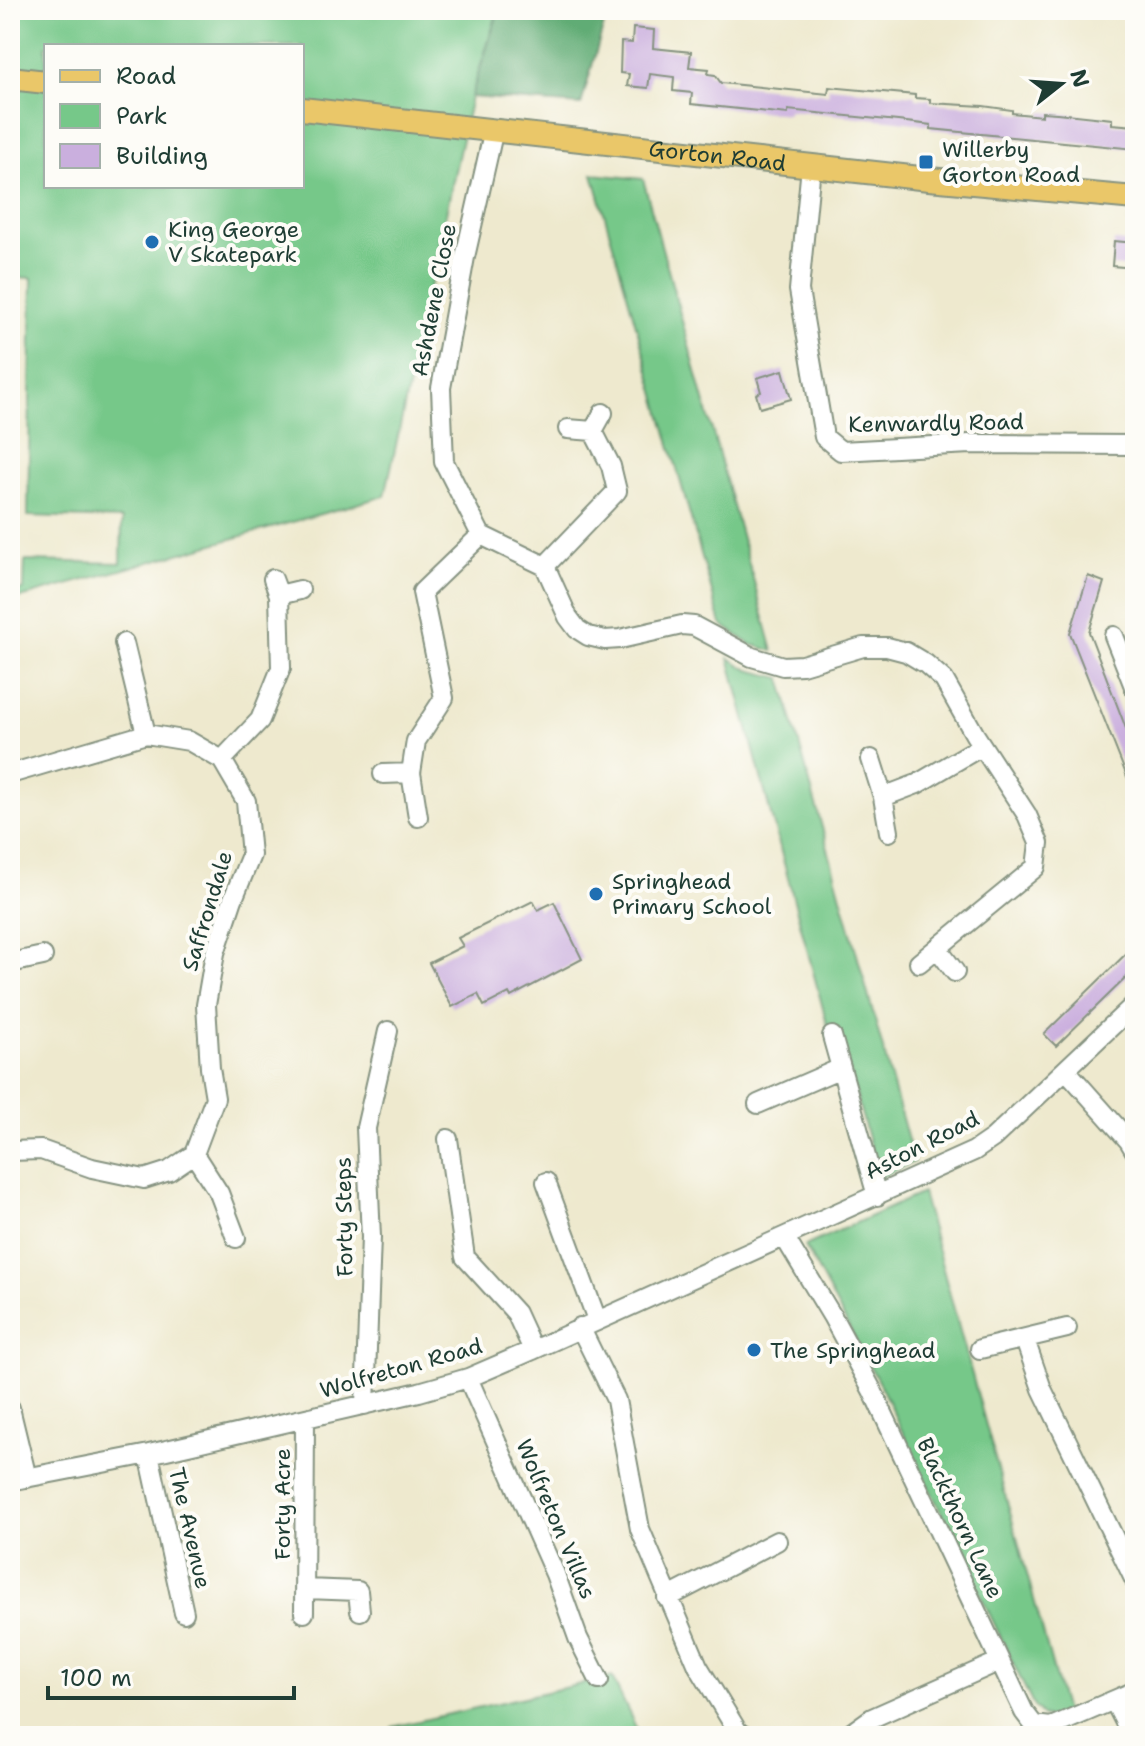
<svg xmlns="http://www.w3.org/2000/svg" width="1145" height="1746" font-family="'Shantell Sans',sans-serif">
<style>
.green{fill:#76c889;stroke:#4a825e;stroke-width:2;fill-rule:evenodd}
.forest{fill:#60ac75;stroke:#407454;stroke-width:2}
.building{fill:#caafde}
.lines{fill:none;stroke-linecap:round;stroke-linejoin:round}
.minor-casing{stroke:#869381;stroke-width:22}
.major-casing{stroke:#869381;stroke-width:26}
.minor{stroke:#fff;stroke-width:18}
.major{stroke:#eac769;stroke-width:22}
.poi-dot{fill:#1f6fb2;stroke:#fdfcf7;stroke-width:3}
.labels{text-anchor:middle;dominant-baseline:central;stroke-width:8;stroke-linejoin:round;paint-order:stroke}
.poi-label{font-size:22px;fill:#1f3d34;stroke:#fdfcf7;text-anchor:start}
.street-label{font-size:22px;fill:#1f3d34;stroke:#fdfcf7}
</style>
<rect width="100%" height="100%" fill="#fdfcf7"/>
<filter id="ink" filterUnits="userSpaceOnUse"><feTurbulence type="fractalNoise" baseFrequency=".0125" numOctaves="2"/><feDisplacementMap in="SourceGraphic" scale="16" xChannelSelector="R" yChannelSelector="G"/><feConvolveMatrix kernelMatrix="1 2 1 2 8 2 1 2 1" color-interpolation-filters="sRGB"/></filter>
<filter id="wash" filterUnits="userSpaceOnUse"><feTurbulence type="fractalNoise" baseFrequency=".006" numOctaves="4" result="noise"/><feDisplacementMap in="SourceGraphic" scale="32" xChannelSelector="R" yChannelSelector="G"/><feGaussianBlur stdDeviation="1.8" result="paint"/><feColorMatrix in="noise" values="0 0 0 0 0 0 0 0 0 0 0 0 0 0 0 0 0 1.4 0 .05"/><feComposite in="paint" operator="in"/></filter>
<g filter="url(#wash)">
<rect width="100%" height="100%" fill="#eee9ce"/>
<!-- green -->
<path class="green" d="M 10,10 L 498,10 L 471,97 L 385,496 L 10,601 L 10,594 L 24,589 L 25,561 L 121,563 L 122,519 L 28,516 L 32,278 L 10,277 ZM 46,46 L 302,46 L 302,186 L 46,186 Z
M 593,174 L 643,179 L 773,651 L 750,644 L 721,624 Z
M 729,658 L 749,670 L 781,678 L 914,1162 L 879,1178 L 838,1029 L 829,1031 Z
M 922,1193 L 1065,1712 L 1054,1717 L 1043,1717 L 1034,1707 L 881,1387 L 805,1246 Z
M 612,1677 L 640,1736 L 392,1736 L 392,1727 Z"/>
<!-- forest -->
<path class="forest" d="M 499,10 L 608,10 L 581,105 L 471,97 Z"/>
<g id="blocks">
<!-- building -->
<path class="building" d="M 633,28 L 654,30 L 653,48 L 691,52 L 689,67 L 709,69 L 708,74 L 715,75 L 721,83 L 828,94 L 829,87 L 915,95 L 915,98 L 930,99 L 930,103 L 983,106 L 1012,110 L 1012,113 L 1042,116 L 1042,112 L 1057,113 L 1112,119 L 1112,124 L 1135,126 L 1135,149 L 931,129 L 931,125 L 898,121 L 788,110 L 788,114 L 691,104 L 692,93 L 673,91 L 674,77 L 650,74 L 648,88 L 627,86 L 629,74 L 620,73 L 621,42 L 632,43 Z
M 1114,241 L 1135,243 L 1135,268 L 1112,266 Z
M 783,370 L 791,399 L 760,408 L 756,394 L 761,392 L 757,378 Z
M 1088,576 L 1104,582 L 1089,632 L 1135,752 L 1135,797 L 1070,633 Z
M 533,901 L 538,910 L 554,902 L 582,959 L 511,997 L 509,993 L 484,1006 L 478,994 L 452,1007 L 429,963 L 463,946 L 458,938 Z
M 1135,945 L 1135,969 L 1056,1046 L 1044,1034 Z"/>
</g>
</g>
<g filter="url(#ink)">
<use href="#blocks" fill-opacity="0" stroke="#869381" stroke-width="2"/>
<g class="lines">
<!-- minor casing -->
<g class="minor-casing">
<path id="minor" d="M 494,129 L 465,257 L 441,388 L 444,462 L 481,535 L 545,566 L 568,617 L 577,629 L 588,636 L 605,640 L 620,639 L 682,625 L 694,626 L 752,657 L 783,666 L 802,665 L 863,647 L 887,647 L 906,652 L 926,664 L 944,680 L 975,735 L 1027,815 L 1039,843 L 1036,867 L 919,963
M 811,166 L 799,290 L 824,437 L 841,451 L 970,444 L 1135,445
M 568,429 L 593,431 L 603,413
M 545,566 L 617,491 L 611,466 L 593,431
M 279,595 L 300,590
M 1114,636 L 1135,689
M 124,643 L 146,734
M 871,759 L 883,797 L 889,832
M 222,760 L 260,720 L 281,668 L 279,595 L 273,579
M 10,774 L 146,734 L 189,741 L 222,760 L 246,801 L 251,855 L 233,899 L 215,953 L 206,1005 L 210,1068 L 215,1098 L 194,1154 L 169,1171 L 144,1179 L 92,1168 L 41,1150 L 10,1151
M 383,774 L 411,773
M 883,797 L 917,784 L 982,746
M 418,817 L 411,773 L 416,741 L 444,698 L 422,592 L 481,535
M 937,948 L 955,972
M 10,963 L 43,956
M 832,1036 L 877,1196
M 1066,1070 L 1129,1141 L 1135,1151
M 758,1104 L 841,1068
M 448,1139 L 465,1257 L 516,1313 L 533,1350
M 194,1154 L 219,1193 L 236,1238
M 546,1182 L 597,1320
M 785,1238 L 832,1316 L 872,1390 L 1024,1712 L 1034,1725 L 1051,1727 L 1135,1691
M 580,1327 L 616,1400 L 640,1529 L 698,1666 L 738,1732 L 745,1736
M 1025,1340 L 1042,1389 L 1135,1581
M 980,1349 L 1067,1328
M 468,1378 L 555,1574 L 578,1638 L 599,1680
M 365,1405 L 371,1237 L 366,1128 L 388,1031
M 10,1408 L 27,1478
M 149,1454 L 184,1613
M 10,1481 L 149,1454 L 419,1392 L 468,1378 L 533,1350 L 974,1151 L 993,1138 L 1135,1004
M 306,1589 L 358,1591 L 360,1611
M 667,1598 L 777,1541
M 304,1613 L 305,1419
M 1114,1701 L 1132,1736
M 847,1736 L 872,1718 L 1000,1661"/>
</g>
<!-- major casing -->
<g class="major-casing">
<g id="major">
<path d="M 10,78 L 46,82"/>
<path id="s1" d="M 302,109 L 929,179 L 1135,198"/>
</g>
</g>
<!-- minor -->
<use href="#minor" class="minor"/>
<!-- major -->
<use href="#major" class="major"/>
</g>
</g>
<!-- markers -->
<g class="poi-dot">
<rect x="918" y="154" width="16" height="16" rx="4"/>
<circle cx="152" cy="242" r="8"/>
<circle cx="596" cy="894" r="8"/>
<circle cx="754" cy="1350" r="8"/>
</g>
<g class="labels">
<!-- poi labels -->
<g class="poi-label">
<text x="942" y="149">Willerby<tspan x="942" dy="25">Gorton Road</tspan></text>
<text x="168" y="229">King George<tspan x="168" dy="25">V Skatepark</tspan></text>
<text x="612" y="881">Springhead<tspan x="612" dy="25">Primary School</tspan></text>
<text x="770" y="1350">The Springhead</text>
</g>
<!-- street labels -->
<g class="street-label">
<text stroke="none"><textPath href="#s1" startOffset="418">Gorton Road</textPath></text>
<text transform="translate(434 300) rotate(-79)">Ashdene Close</text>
<text transform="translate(936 423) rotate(-1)">Kenwardly Road</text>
<text transform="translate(207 911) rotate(-73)">Saffrondale</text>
<text transform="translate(922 1145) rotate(-27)">Aston Road</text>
<text transform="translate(344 1217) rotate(-91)">Forty Steps</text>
<text transform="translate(401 1368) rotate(-16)">Wolfreton Road</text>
<text transform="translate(282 1504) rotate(-90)">Forty Acre</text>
<text transform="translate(960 1518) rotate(65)">Blackthorn Lane</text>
<text transform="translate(556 1519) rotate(67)">Wolfreton Villas</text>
<text transform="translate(190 1528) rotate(77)">The Avenue</text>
</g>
</g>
<!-- margin -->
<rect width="1145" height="1746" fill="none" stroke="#fdfcf7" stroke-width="40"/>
<!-- legend -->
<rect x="44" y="44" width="260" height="144" fill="#fdfcf7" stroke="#a4b0a9" stroke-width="2"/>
<rect x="60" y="70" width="40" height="12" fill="#eac769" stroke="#a4b0a9" stroke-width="2"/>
<text x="116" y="84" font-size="24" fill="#1f3d34">Road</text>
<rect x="60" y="104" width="40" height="24" fill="#76c889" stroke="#a4b0a9" stroke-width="2"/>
<text x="116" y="124" font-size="24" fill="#1f3d34">Park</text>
<rect x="60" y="144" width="40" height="24" fill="#caafde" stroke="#a4b0a9" stroke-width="2"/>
<text x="116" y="164" font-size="24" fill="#1f3d34">Building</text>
<!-- north arrow -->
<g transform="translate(1061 84) rotate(73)" stroke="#fdfcf7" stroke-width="6" paint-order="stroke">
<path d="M0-6L14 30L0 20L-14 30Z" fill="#1f3d34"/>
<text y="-12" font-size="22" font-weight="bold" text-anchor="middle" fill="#1f3d34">N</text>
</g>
<!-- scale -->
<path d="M48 1686v12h246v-12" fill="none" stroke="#1f3d34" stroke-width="4"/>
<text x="60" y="1686" font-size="24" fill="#1f3d34" stroke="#fdfcf7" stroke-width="6" paint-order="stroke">100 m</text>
</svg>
